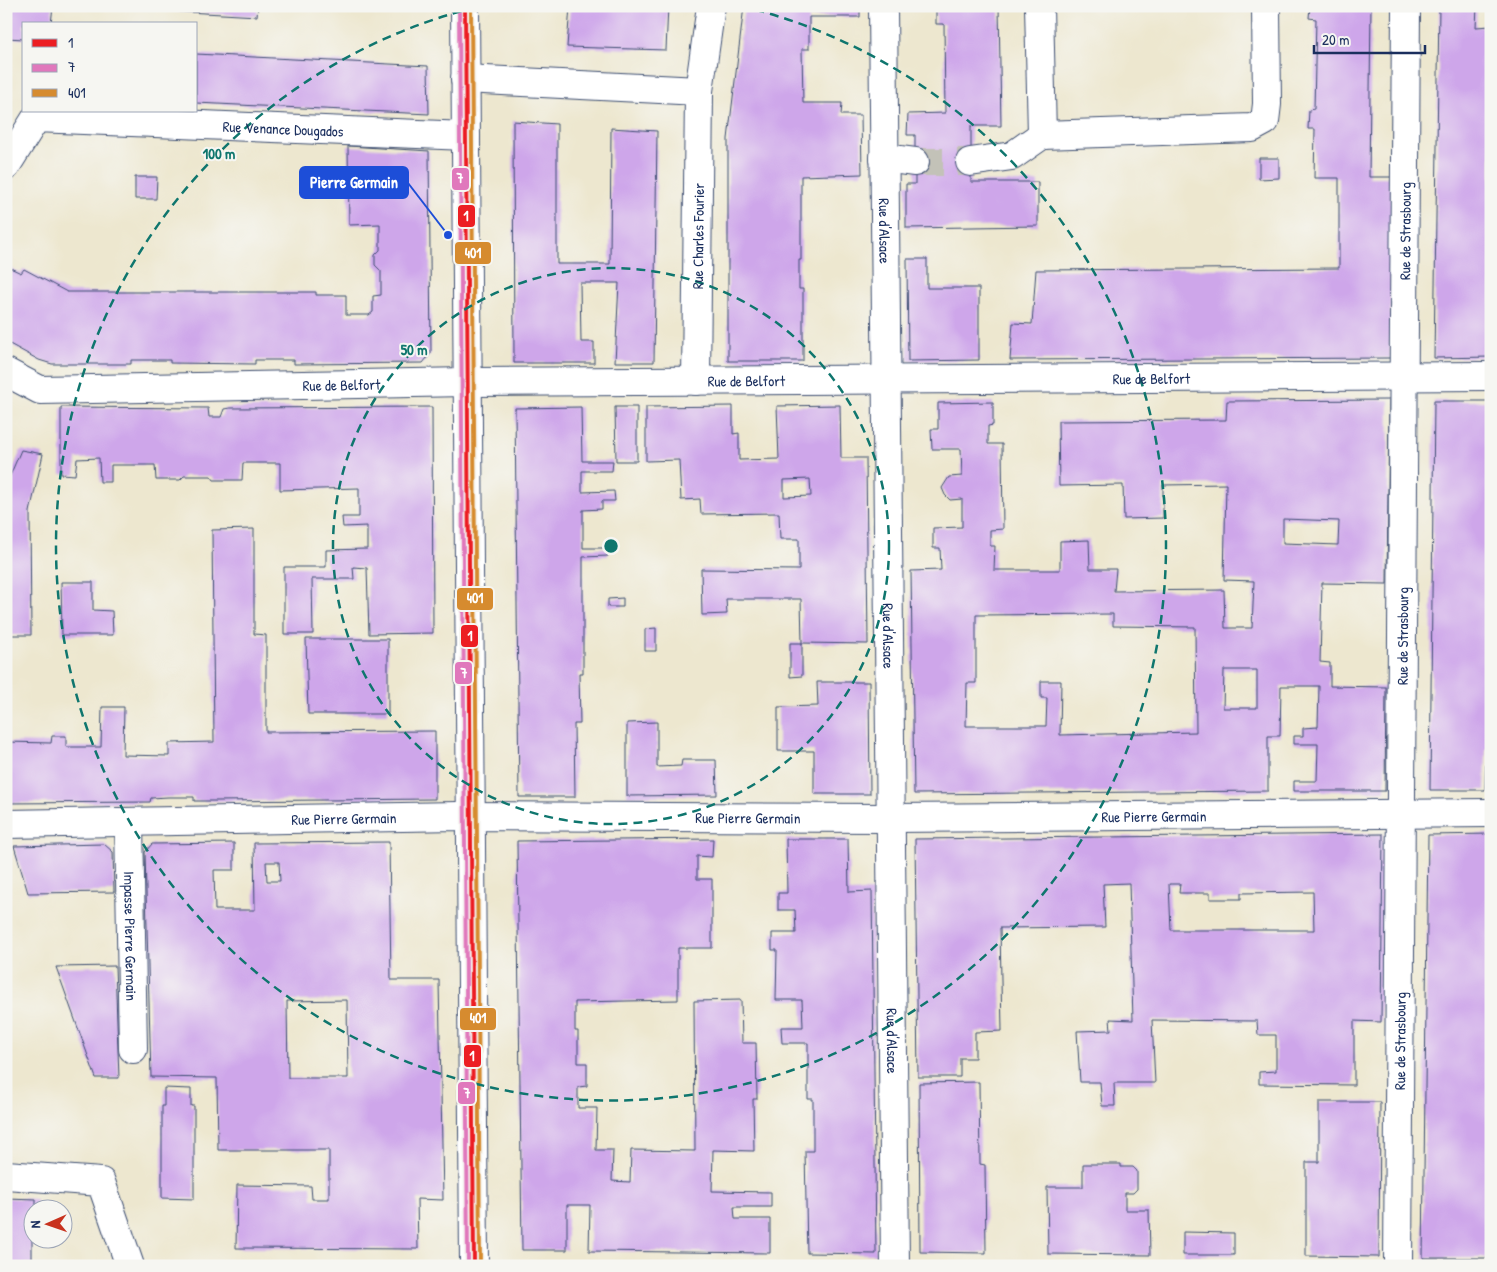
<svg xmlns="http://www.w3.org/2000/svg" width="1497" height="1272" font-family="'Patrick Hand',sans-serif">
<style>
.building{fill:#cea6ea;fill-rule:evenodd}
.lines{fill:none;stroke-linecap:round;stroke-linejoin:round}
.minor-tunnel{stroke:#c3c2b8;stroke-width:28;stroke-dasharray:28 14;stroke-linecap:butt}
.minor-casing{stroke:#3a4b6f;stroke-width:30}
.minor{stroke:#fff;stroke-width:28}
.bus-1-casing{stroke:#f6f6f2;stroke-width:8}
.bus-2-casing{stroke:#f6f6f2;stroke-width:8}
.bus-3-casing{stroke:#f6f6f2;stroke-width:8}
.bus-1{stroke:#ec1e23;stroke-width:4}
.bus-2{stroke:#e078bc;stroke-width:4}
.bus-3{stroke:#d68b2f;stroke-width:4}
.ring{fill:none;stroke:#0f766e;stroke-width:2.5;stroke-dasharray:9 6}
.labels{text-anchor:middle;dominant-baseline:central;stroke-width:4;stroke-linejoin:round;paint-order:stroke}
.street-label{font-size:15px;fill:#1b2f5e;stroke:#f6f6f2}
.centre{fill:#0f766e;stroke:#f6f6f2;stroke-width:2.5}
.ring-label{font-size:15px;text-anchor:middle;font-weight:bold;fill:#0f766e;stroke:#f6f6f2;stroke-width:4;stroke-linejoin:round;paint-order:stroke}
.leader{fill:none;stroke:#1d4ed8;stroke-width:2}
.callout-dot{fill:#1d4ed8;stroke:#f6f6f2;stroke-width:2}
.callout{fill:#1d4ed8;stroke:#1d4ed8;stroke-width:2}
.callout-label{font-size:16px;text-anchor:middle;font-weight:bold;fill:#fff}
.line-badge{stroke:#f6f6f2;stroke-width:2}
.badge-label{font-size:14px;text-anchor:middle;font-weight:bold;fill:#fff}
</style>
<rect width="100%" height="100%" fill="#f6f6f2"/>
<filter id="ink" filterUnits="userSpaceOnUse"><feTurbulence type="fractalNoise" baseFrequency=".02" numOctaves="2"/><feDisplacementMap in="SourceGraphic" scale="10" xChannelSelector="R" yChannelSelector="G"/><feConvolveMatrix kernelMatrix="1 2 1 2 8 2 1 2 1" color-interpolation-filters="sRGB"/></filter>
<filter id="wash" filterUnits="userSpaceOnUse"><feTurbulence type="fractalNoise" baseFrequency=".0096" numOctaves="4" result="noise"/><feDisplacementMap in="SourceGraphic" scale="20" xChannelSelector="R" yChannelSelector="G"/><feGaussianBlur stdDeviation="1.12" result="paint"/><feColorMatrix in="noise" values="0 0 0 0 0 0 0 0 0 0 0 0 0 0 0 0 0 1.4 0 .05"/><feComposite in="paint" operator="in"/></filter>
<g filter="url(#wash)">
<rect width="100%" height="100%" fill="#ede7cf"/>
<g id="blocks">
<!-- building -->
<path class="building" d="M 6,6 L 53,6 L 51,24 L 24,24 L 24,39 L 6,38 Z
M 169,6 L 258,6 L 257,16 L 169,11 Z
M 570,6 L 668,6 L 666,50 L 567,47 Z
M 744,6 L 860,6 L 860,17 L 809,17 L 809,49 L 802,49 L 803,103 L 842,103 L 841,115 L 861,115 L 862,174 L 801,176 L 801,260 L 799,260 L 799,289 L 803,289 L 803,361 L 728,361 L 728,139 Z
M 936,6 L 999,6 L 1001,126 L 971,126 L 971,182 L 1038,182 L 1038,226 L 906,228 L 906,184 L 915,184 L 915,135 L 907,135 L 908,114 L 945,113 L 944,24 L 936,24 Z
M 1310,6 L 1371,6 L 1369,177 L 1392,177 L 1390,358 L 1010,360 L 1013,323 L 1032,324 L 1036,270 L 1339,268 L 1339,178 L 1314,178 L 1315,129 L 1308,129 L 1309,110 L 1314,109 L 1316,19 L 1309,18 Z
M 1439,6 L 1477,6 L 1476,27 L 1491,26 L 1491,357 L 1434,358 Z
M 196,54 L 428,66 L 429,114 L 196,103 Z
M 513,121 L 557,124 L 557,264 L 610,264 L 611,128 L 657,131 L 654,362 L 615,362 L 619,283 L 580,283 L 581,342 L 594,342 L 594,363 L 514,363 Z
M 348,146 L 429,151 L 431,353 L 423,363 L 294,364 L 294,360 L 255,360 L 255,364 L 170,363 L 170,360 L 131,360 L 131,364 L 52,364 L 39,360 L 6,342 L 6,266 L 21,273 L 24,269 L 67,292 L 316,292 L 316,295 L 346,295 L 346,315 L 369,315 L 373,312 L 373,296 L 381,295 L 381,271 L 375,265 L 375,255 L 380,250 L 380,224 L 349,225 Z
M 1259,158 L 1279,158 L 1279,178 L 1259,179 Z
M 135,177 L 157,177 L 156,199 L 135,199 Z
M 907,259 L 927,259 L 927,288 L 979,288 L 979,360 L 908,361 Z
M 1389,400 L 1387,584 L 1322,583 L 1320,662 L 1330,663 L 1330,686 L 1386,687 L 1385,791 L 1294,791 L 1294,781 L 1317,781 L 1318,744 L 1294,744 L 1294,736 L 1303,736 L 1303,728 L 1318,727 L 1319,686 L 1281,686 L 1280,736 L 1268,736 L 1268,791 L 914,794 L 911,571 L 941,570 L 940,548 L 933,548 L 933,528 L 962,527 L 962,499 L 950,500 L 945,495 L 942,488 L 949,477 L 962,476 L 961,449 L 932,449 L 931,429 L 938,429 L 938,403 L 993,402 L 993,425 L 988,426 L 988,444 L 1002,444 L 1003,529 L 990,530 L 990,546 L 995,546 L 994,570 L 1060,570 L 1060,541 L 1089,540 L 1090,569 L 1116,569 L 1114,591 L 1224,590 L 1225,628 L 1252,628 L 1254,581 L 1224,580 L 1226,484 L 1163,485 L 1163,518 L 1124,519 L 1123,485 L 1059,486 L 1058,421 L 1226,420 L 1227,401 ZM 1283,519 L 1339,521 L 1338,545 L 1283,543 ZM 1113,614 L 1113,626 L 1195,627 L 1196,732 L 1060,735 L 1061,681 L 1041,681 L 1041,698 L 1047,698 L 1046,726 L 966,726 L 967,683 L 976,683 L 976,615 ZM 1224,670 L 1257,670 L 1257,708 L 1223,708 Z
M 1434,401 L 1491,401 L 1491,678 L 1489,677 L 1488,712 L 1491,711 L 1491,749 L 1486,749 L 1485,790 L 1430,790 Z
M 840,405 L 841,458 L 866,458 L 868,644 L 802,643 L 801,599 L 726,599 L 727,614 L 702,615 L 701,569 L 799,570 L 799,539 L 780,539 L 779,513 L 701,514 L 700,499 L 681,500 L 679,460 L 646,461 L 646,407 L 733,406 L 733,434 L 739,433 L 739,460 L 779,459 L 777,406 ZM 810,479 L 811,496 L 784,497 L 784,480 Z
M 61,407 L 208,408 L 209,417 L 221,417 L 224,409 L 230,408 L 432,407 L 433,633 L 369,634 L 367,568 L 353,567 L 354,579 L 312,579 L 313,634 L 284,634 L 284,567 L 326,567 L 326,550 L 367,549 L 367,526 L 343,527 L 342,517 L 359,517 L 359,488 L 280,490 L 280,463 L 243,463 L 242,480 L 214,480 L 211,476 L 184,476 L 180,480 L 156,480 L 155,465 L 111,465 L 111,482 L 100,482 L 99,458 L 77,459 L 75,475 L 61,474 Z
M 581,407 L 582,461 L 613,461 L 612,471 L 582,471 L 582,492 L 614,491 L 615,501 L 602,501 L 602,509 L 583,510 L 583,548 L 608,548 L 608,556 L 583,557 L 583,673 L 579,673 L 580,724 L 574,724 L 575,797 L 519,797 L 515,408 Z
M 615,407 L 637,407 L 637,461 L 616,461 Z
M 21,450 L 43,454 L 30,512 L 31,635 L 6,635 L 6,485 Z
M 254,529 L 254,634 L 266,635 L 266,732 L 435,731 L 435,799 L 215,801 L 194,801 L 194,797 L 168,797 L 151,798 L 150,802 L 6,803 L 6,742 L 51,743 L 52,736 L 66,736 L 66,747 L 101,747 L 102,707 L 124,707 L 123,755 L 169,756 L 169,743 L 214,742 L 212,530 Z
M 61,582 L 93,582 L 93,610 L 112,611 L 113,635 L 62,635 Z
M 623,598 L 623,607 L 608,607 L 608,599 Z
M 656,628 L 656,651 L 645,651 L 645,629 Z
M 306,639 L 388,639 L 388,714 L 308,714 Z
M 790,643 L 802,643 L 802,676 L 790,677 Z
M 817,682 L 869,682 L 870,794 L 814,794 L 814,751 L 778,751 L 778,707 L 818,706 Z
M 657,722 L 657,767 L 681,766 L 682,760 L 716,760 L 717,795 L 627,796 L 627,723 Z
M 1383,834 L 1381,1022 L 1354,1021 L 1354,1085 L 1259,1084 L 1259,1072 L 1276,1071 L 1276,1035 L 1258,1035 L 1257,1021 L 1152,1020 L 1155,1083 L 1114,1083 L 1115,1106 L 1102,1106 L 1100,1082 L 1080,1082 L 1077,1031 L 1111,1030 L 1110,1019 L 1133,1020 L 1129,883 L 1103,884 L 1105,927 L 1000,928 L 1002,1031 L 975,1032 L 975,1058 L 960,1058 L 960,1077 L 918,1077 L 915,839 ZM 1169,884 L 1180,884 L 1179,893 L 1210,893 L 1210,899 L 1241,899 L 1241,893 L 1313,892 L 1314,930 L 1171,930 Z
M 1491,834 L 1491,1258 L 1423,1258 L 1428,835 Z
M 713,839 L 712,857 L 697,856 L 697,879 L 712,879 L 712,948 L 678,948 L 678,1000 L 575,1002 L 575,1031 L 578,1031 L 578,1063 L 587,1063 L 587,1086 L 578,1087 L 578,1108 L 597,1108 L 596,1150 L 613,1150 L 612,1181 L 630,1182 L 631,1150 L 695,1151 L 694,1001 L 741,1000 L 742,1043 L 756,1043 L 757,1099 L 753,1099 L 754,1151 L 713,1150 L 712,1191 L 771,1192 L 771,1207 L 734,1207 L 735,1219 L 770,1219 L 770,1253 L 589,1251 L 590,1205 L 567,1205 L 567,1250 L 522,1250 L 517,841 Z
M 786,839 L 848,839 L 849,892 L 872,891 L 876,1254 L 807,1253 L 805,1151 L 813,1151 L 813,1099 L 808,1099 L 808,1043 L 782,1043 L 781,1027 L 803,1027 L 802,1000 L 776,1000 L 777,950 L 772,950 L 772,933 L 796,933 L 795,910 L 778,910 L 778,893 L 787,893 Z
M 389,842 L 391,980 L 439,980 L 443,1200 L 417,1199 L 418,1249 L 236,1248 L 237,1185 L 311,1186 L 312,1199 L 329,1199 L 329,1150 L 218,1150 L 217,1078 L 151,1077 L 145,852 L 152,844 L 234,843 L 234,870 L 214,870 L 215,910 L 255,910 L 254,843 ZM 266,862 L 279,862 L 280,881 L 267,881 ZM 347,1000 L 348,1078 L 288,1078 L 287,1001 Z
M 104,844 L 113,852 L 114,892 L 28,893 L 14,846 Z
M 115,966 L 119,1078 L 96,1078 L 56,967 Z
M 979,1082 L 980,1164 L 985,1165 L 986,1253 L 920,1252 L 919,1083 Z
M 164,1088 L 191,1089 L 191,1106 L 194,1106 L 194,1199 L 162,1198 L 162,1106 L 164,1106 Z
M 1319,1102 L 1380,1102 L 1379,1257 L 1306,1256 L 1306,1162 L 1319,1162 Z
M 1083,1164 L 1121,1164 L 1121,1167 L 1133,1167 L 1137,1171 L 1137,1189 L 1133,1193 L 1125,1193 L 1125,1210 L 1149,1210 L 1150,1255 L 1048,1254 L 1047,1187 L 1083,1187 Z
M 6,1198 L 36,1199 L 36,1210 L 32,1210 L 32,1266 L 6,1266 Z
M 1183,1232 L 1234,1233 L 1234,1255 L 1183,1255 Z"/>
</g>
</g>
<g filter="url(#ink)">
<use href="#blocks" fill-opacity="0" stroke="#3a4b6f" stroke-width="1"/>
<g class="lines">
<!-- minor-tunnel -->
<path class="minor-tunnel" d="M 915,162 L 970,162"/>
<!-- minor casing -->
<g class="minor-casing">
<g id="minor">
<path d="M 465,6 L 474,1266"/>
<path id="s1" d="M 883,6 L 895,1266"/>
<path d="M 465,79 L 699,91"/>
<path d="M 1042,135 L 1252,128 L 1265,121 L 1267,104 L 1266,6"/>
<path d="M 884,158 L 915,162"/>
<path d="M 970,162 L 1012,156 L 1042,135 L 1039,6"/>
<path id="s2" d="M 6,166 L 36,118 L 466,136"/>
<path id="s3" d="M 6,372 L 40,390 L 468,382 L 1491,376"/>
<path id="s4" d="M 696,381 L 699,91 L 711,6"/>
<path id="s5" d="M 129,822 L 133,1049"/>
<path id="s6" d="M 6,824 L 458,816 L 890,818 L 1491,813"/>
<path d="M 6,1175 L 101,1182 L 130,1266"/>
<path id="s7" d="M 1398,1266 L 1406,6"/>
</g>
</g>
<!-- minor -->
<use href="#minor" class="minor"/>
<!-- bus-1 casing -->
<g class="bus-1-casing">
<path id="bus-1" d="M 465,6 L 474,1266"/>
</g>
<!-- bus-2 casing -->
<g class="bus-2-casing">
<path id="bus-2" d="M 459,6 L 468,1266"/>
</g>
<!-- bus-3 casing -->
<g class="bus-3-casing">
<path id="bus-3" d="M 471,6 L 480,1266"/>
</g>
<!-- bus-1 -->
<use href="#bus-1" class="bus-1"/>
<!-- bus-2 -->
<use href="#bus-2" class="bus-2"/>
<!-- bus-3 -->
<use href="#bus-3" class="bus-3"/>
</g>
</g>
<!-- distance rings -->
<g class="ring">
<circle cx="611" cy="546" r="278"/>
<path d="M741 6A555 555 0 1 1 481 6"/>
</g>
<g class="labels">
<!-- street labels -->
<g class="street-label">
<text stroke="none"><textPath href="#s2" startOffset="304">Rue Venance Dougados</textPath></text>
<text stroke="none"><textPath href="#s1" startOffset="225">Rue d'Alsace</textPath></text>
<text stroke="none"><textPath href="#s7" startOffset="1035">Rue de Strasbourg</textPath></text>
<text stroke="none"><textPath href="#s4" startOffset="145">Rue Charles Fourier</textPath></text>
<text stroke="none"><textPath href="#s3" startOffset="1150">Rue de Belfort</textPath></text>
<text stroke="none"><textPath href="#s3" startOffset="745">Rue de Belfort</textPath></text>
<text stroke="none"><textPath href="#s3" startOffset="340">Rue de Belfort</textPath></text>
<text stroke="none"><textPath href="#s1" startOffset="630">Rue d'Alsace</textPath></text>
<text stroke="none"><textPath href="#s7" startOffset="630">Rue de Strasbourg</textPath></text>
<text stroke="none"><textPath href="#s6" startOffset="1148">Rue Pierre Germain</textPath></text>
<text stroke="none"><textPath href="#s6" startOffset="338">Rue Pierre Germain</textPath></text>
<text stroke="none"><textPath href="#s6" startOffset="742">Rue Pierre Germain</textPath></text>
<text stroke="none"><textPath href="#s5" startOffset="114">Impasse Pierre Germain</textPath></text>
<text stroke="none"><textPath href="#s1" startOffset="1035">Rue d'Alsace</textPath></text>
<text stroke="none"><textPath href="#s7" startOffset="225">Rue de Strasbourg</textPath></text>
</g>
</g>
<circle cx="611" cy="546" r="8" class="centre"/>
<g class="ring-label">
<text x="219" y="159">100 m</text>
<text x="414" y="355">50 m</text>
</g>
<!-- callouts -->
<path class="leader" d="M448 235L408 183"/>
<circle class="callout-dot" cx="448" cy="235" r="5"/>
<rect class="callout" x="300" y="167" width="108" height="31" rx="5"/>
<g class="callout-label">
<text x="354" y="188">Pierre Germain</text>
</g>
<g class="line-badge">
<rect x="451" y="167" width="19" height="24" rx="5" fill="#e078bc"/>
<rect x="457" y="204" width="19" height="24" rx="5" fill="#ec1e23"/>
<rect x="454" y="241" width="38" height="24" rx="5" fill="#d68b2f"/>
<rect x="456" y="587" width="38" height="24" rx="5" fill="#d68b2f"/>
<rect x="460" y="624" width="19" height="24" rx="5" fill="#ec1e23"/>
<rect x="454" y="661" width="19" height="24" rx="5" fill="#e078bc"/>
<rect x="459" y="1007" width="38" height="24" rx="5" fill="#d68b2f"/>
<rect x="463" y="1044" width="19" height="24" rx="5" fill="#ec1e23"/>
<rect x="457" y="1081" width="19" height="24" rx="5" fill="#e078bc"/>
</g>
<g class="badge-label">
<text x="460" y="183">7</text>
<text x="466" y="221">1</text>
<text x="473" y="258">401</text>
<text x="475" y="603">401</text>
<text x="470" y="641">1</text>
<text x="464" y="678">7</text>
<text x="478" y="1023">401</text>
<text x="472" y="1061">1</text>
<text x="467" y="1098">7</text>
</g>
<!-- margin -->
<rect width="1497" height="1272" fill="none" stroke="#f6f6f2" stroke-width="25"/>
<!-- legend -->
<rect x="22" y="22" width="175" height="90" fill="#f6f6f2" stroke="#9ea6b7"/>
<rect x="32" y="39" width="25" height="8" fill="#ec1e23" stroke="#9ea6b7"/>
<text x="68" y="48" font-size="15" fill="#1b2f5e">1</text>
<rect x="32" y="64" width="25" height="8" fill="#e078bc" stroke="#9ea6b7"/>
<text x="68" y="72" font-size="15" fill="#1b2f5e">7</text>
<rect x="32" y="89" width="25" height="8" fill="#d68b2f" stroke="#9ea6b7"/>
<text x="68" y="98" font-size="15" fill="#1b2f5e">401</text>
<!-- north arrow -->
<g transform="translate(48 1224) rotate(268)"><circle r="24" fill="#f6f6f2" stroke="#9ea6b7"/>
<path d="M0-4L9 19L0 12L-9 19Z" fill="#c8321e"/>
<text y="-8" font-size="14" font-weight="bold" text-anchor="middle" fill="#1b2f5e">N</text>
</g>
<!-- scale -->
<path d="M1314 45v8h111v-8" fill="none" stroke="#1b2f5e" stroke-width="2.5"/>
<text x="1322" y="45" font-size="15" fill="#1b2f5e" stroke="#f6f6f2" stroke-width="4" paint-order="stroke">20 m</text>
</svg>
